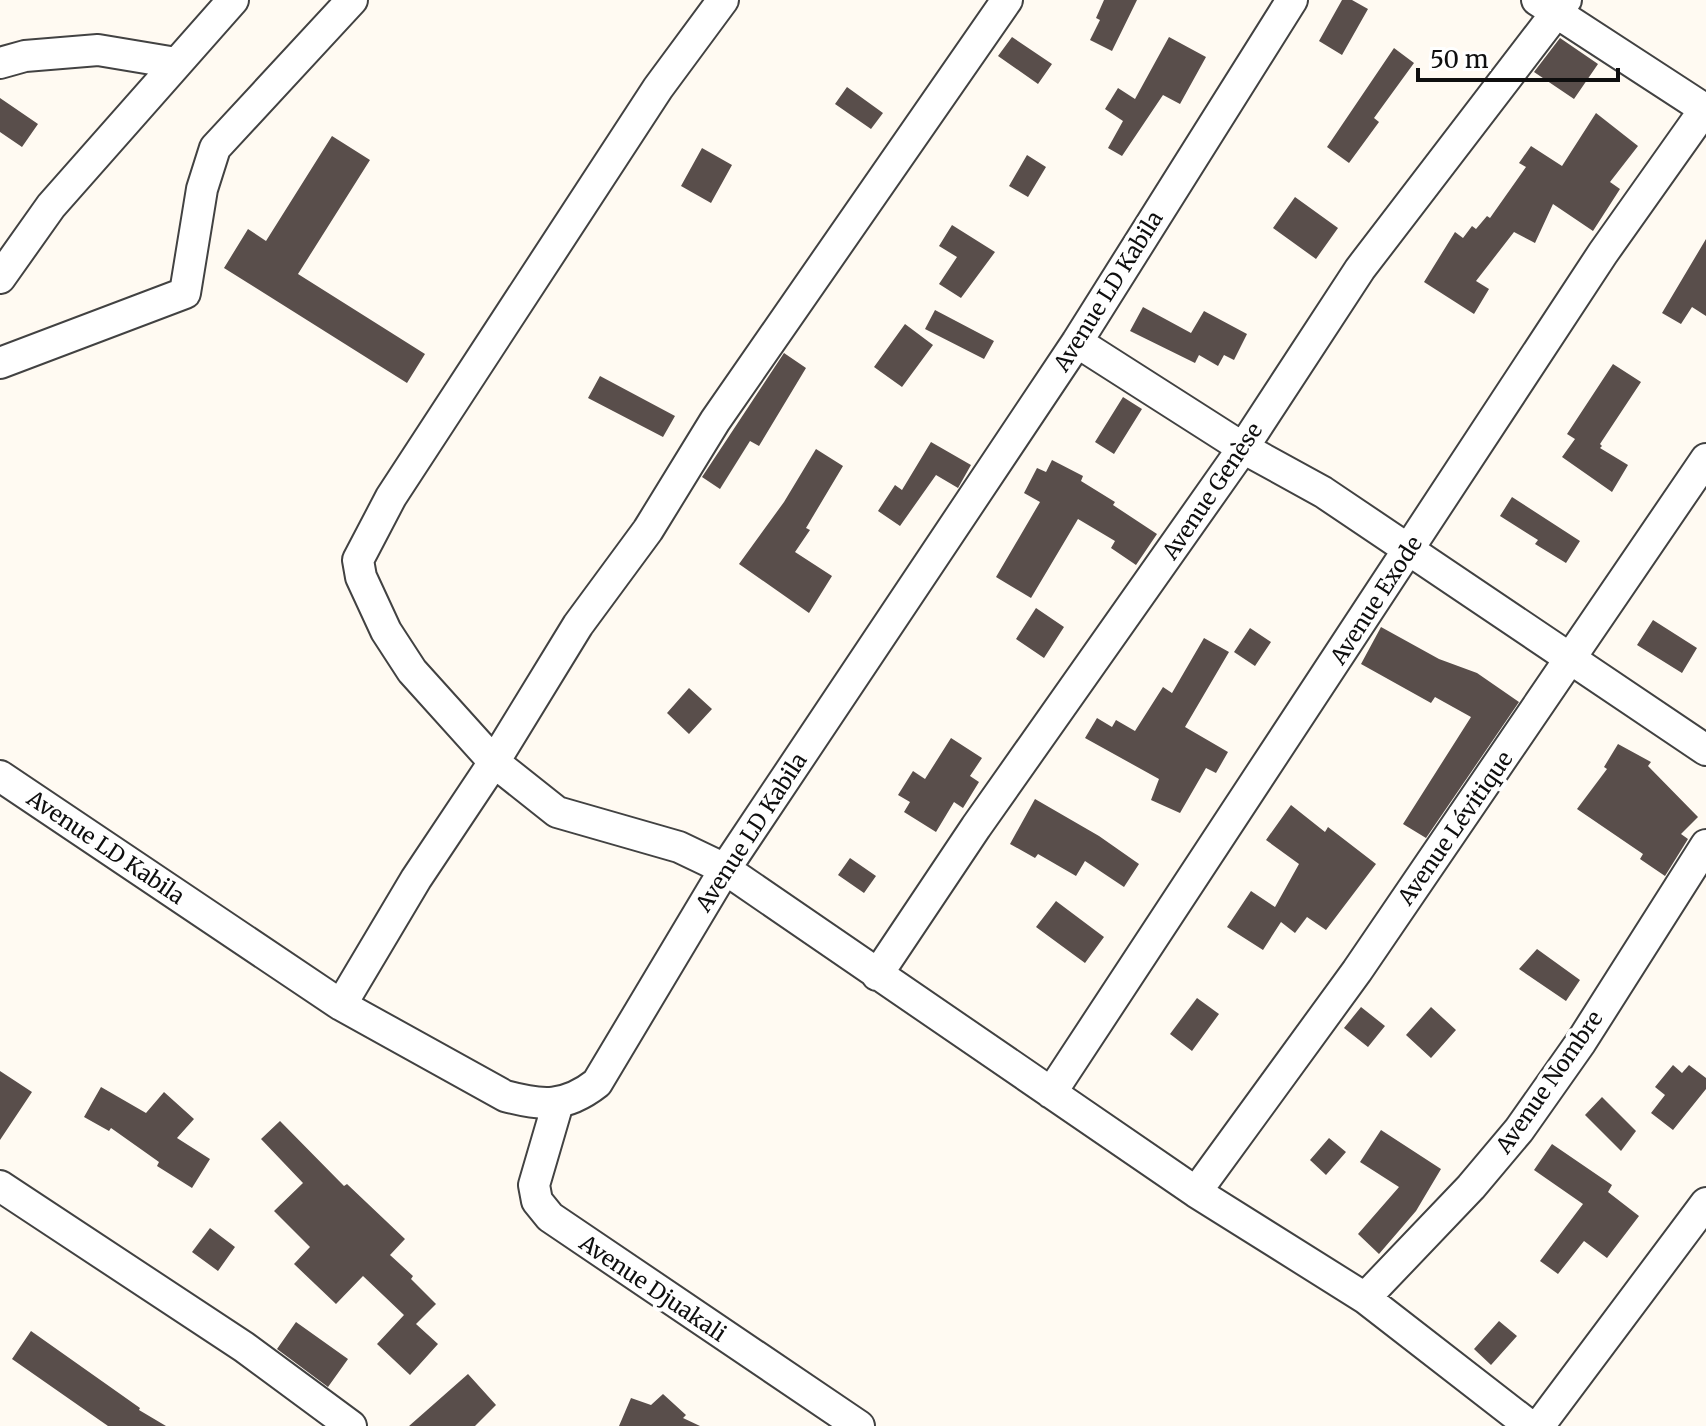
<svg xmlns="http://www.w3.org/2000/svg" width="1706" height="1426" font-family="Merriweather,serif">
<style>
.building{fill:#594e4b}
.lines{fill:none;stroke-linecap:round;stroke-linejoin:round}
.street-casing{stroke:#424242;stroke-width:34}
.street{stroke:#fff;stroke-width:30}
.labels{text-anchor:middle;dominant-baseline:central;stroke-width:8;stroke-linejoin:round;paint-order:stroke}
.street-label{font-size:22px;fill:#0f0f0f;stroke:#fff}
</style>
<rect width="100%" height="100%" fill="#fffaf2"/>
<!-- building -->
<path class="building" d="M 1104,0 L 1137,0 L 1112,51 L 1090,40 L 1100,20 L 1096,18 Z
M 1342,0 L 1352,0 L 1368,9 L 1342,55 L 1319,41 Z
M 1012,37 L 1052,64 L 1038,84 L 998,56 Z
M 1169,37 L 1206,57 L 1180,104 L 1163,95 L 1122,156 L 1108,148 L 1123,121 L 1105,109 L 1118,88 L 1135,99 Z
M 1560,38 L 1598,64 L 1574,99 L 1534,72 Z
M 1394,48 L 1414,63 L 1374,118 L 1379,122 L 1349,163 L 1327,147 Z
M 847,87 L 883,113 L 871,129 L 835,104 Z
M 0,98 L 38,124 L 22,147 L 0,132 Z
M 1596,113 L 1638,146 L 1610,182 L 1620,189 L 1593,231 L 1553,204 L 1535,243 L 1514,232 L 1476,281 L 1489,289 L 1474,314 L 1424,282 L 1455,232 L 1463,238 L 1472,226 L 1476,229 L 1487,216 L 1490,218 L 1526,167 L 1519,163 L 1531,146 L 1562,166 Z
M 332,136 L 370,160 L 298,274 L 425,354 L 407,383 L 224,268 L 248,229 L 266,241 Z
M 702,148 L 732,165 L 711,203 L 681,186 Z
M 1027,155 L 1046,167 L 1028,197 L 1009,186 Z
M 1295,197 L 1338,228 L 1316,259 L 1273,228 Z
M 952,225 L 995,252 L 961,298 L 939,284 L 957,257 L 939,246 Z
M 1706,239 L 1706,316 L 1692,307 L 1681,324 L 1662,313 Z
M 1143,307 L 1191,333 L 1204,311 L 1247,334 L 1234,360 L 1224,355 L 1218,366 L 1199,355 L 1195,363 L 1130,331 Z
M 935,310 L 994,341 L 984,359 L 925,329 Z
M 905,324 L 933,345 L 902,387 L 874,367 Z
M 784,353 L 806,368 L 759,446 L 750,441 L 720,489 L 702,477 Z
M 1613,364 L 1641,382 L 1600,444 L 1602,446 L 1600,448 L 1628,465 L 1612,492 L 1562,457 L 1575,439 L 1567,434 Z
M 600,376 L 675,416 L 663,437 L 588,398 Z
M 1123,397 L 1142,409 L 1114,454 L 1095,442 Z
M 931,442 L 971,465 L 958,488 L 936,475 L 900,526 L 878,511 L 895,485 L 902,490 Z
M 816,449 L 843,466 L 806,528 L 810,530 L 795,552 L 832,576 L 809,613 L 739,564 L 784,502 Z
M 1052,460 L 1083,476 L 1081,481 L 1115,502 L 1113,505 L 1157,534 L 1136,565 L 1111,548 L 1115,541 L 1078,519 L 1031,598 L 996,577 L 1040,502 L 1024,493 L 1037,468 L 1046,472 Z
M 1512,497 L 1580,541 L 1566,563 L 1535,544 L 1538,540 L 1500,516 Z
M 1036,608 L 1064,627 L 1044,658 L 1016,639 Z
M 1653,620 L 1697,648 L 1682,673 L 1637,645 Z
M 1381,627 L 1439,659 L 1477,673 L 1519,702 L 1426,838 L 1403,824 L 1471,717 L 1435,697 L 1431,703 L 1361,664 Z
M 1250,628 L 1271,642 L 1255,666 L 1234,652 Z
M 1204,638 L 1229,652 L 1185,727 L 1228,752 L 1216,773 L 1206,768 L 1180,813 L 1151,800 L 1159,779 L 1085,738 L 1097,718 L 1112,727 L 1116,720 L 1135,731 L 1163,687 L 1172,693 Z
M 689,688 L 712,709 L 689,734 L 667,713 Z
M 951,738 L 982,758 L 970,776 L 979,782 L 963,808 L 954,802 L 936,832 L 904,812 L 910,802 L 898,795 L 913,771 L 925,779 Z
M 1618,744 L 1651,762 L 1648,766 L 1698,817 L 1681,834 L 1688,839 L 1665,876 L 1640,859 L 1643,854 L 1577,809 L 1607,769 L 1604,767 Z
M 1035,799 L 1099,836 L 1139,864 L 1124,887 L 1085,861 L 1076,876 L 1038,854 L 1035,858 L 1010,844 Z
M 1291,805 L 1325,832 L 1328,827 L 1376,864 L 1326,930 L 1307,917 L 1295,933 L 1281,922 L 1263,950 L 1227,927 L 1251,891 L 1275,907 L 1299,864 L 1266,840 Z
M 850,858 L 876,876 L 864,893 L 838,875 Z
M 1056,901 L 1104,937 L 1085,963 L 1036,927 Z
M 1537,949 L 1580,980 L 1566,1001 L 1519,969 Z
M 1197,998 L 1219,1014 L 1192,1051 L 1170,1034 Z
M 1361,1007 L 1385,1026 L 1368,1047 L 1344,1028 Z
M 1431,1007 L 1456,1030 L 1431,1058 L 1406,1035 Z
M 1673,1065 L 1682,1073 L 1689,1065 L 1706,1078 L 1706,1089 L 1673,1130 L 1651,1113 L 1665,1095 L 1655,1087 Z
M 0,1071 L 32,1092 L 0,1140 Z
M 101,1087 L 146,1113 L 164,1092 L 194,1119 L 177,1138 L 210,1159 L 192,1188 L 157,1166 L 159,1162 L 111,1128 L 109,1131 L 84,1117 Z
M 1602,1097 L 1636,1131 L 1621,1151 L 1585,1115 Z
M 280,1121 L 344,1186 L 347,1184 L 405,1239 L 390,1255 L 413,1276 L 411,1279 L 436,1304 L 416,1324 L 438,1344 L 410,1375 L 377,1344 L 404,1315 L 363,1276 L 336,1304 L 294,1264 L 310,1247 L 274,1211 L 303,1183 L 261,1139 Z
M 1381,1130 L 1441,1169 L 1416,1211 L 1379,1254 L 1358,1234 L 1399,1187 L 1360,1162 Z
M 1329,1138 L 1346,1152 L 1326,1175 L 1310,1160 Z
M 1552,1144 L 1612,1185 L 1608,1192 L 1639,1216 L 1607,1258 L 1584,1241 L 1558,1274 L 1540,1261 L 1583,1204 L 1534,1170 Z
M 210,1228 L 235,1247 L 218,1271 L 192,1252 Z
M 1499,1321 L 1517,1336 L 1491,1365 L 1474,1349 Z
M 296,1322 L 348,1359 L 328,1387 L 277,1349 Z
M 31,1331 L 140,1408 L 139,1410 L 166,1426 L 108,1426 L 12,1359 Z
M 468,1374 L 496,1405 L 475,1426 L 409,1426 Z
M 663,1394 L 686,1415 L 683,1418 L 700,1426 L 619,1426 L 631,1398 L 651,1405 Z"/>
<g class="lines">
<!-- street casing -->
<g class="street-casing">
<path id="street" d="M 723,0 L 658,88 L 391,497 L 358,560 L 361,577 L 386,631 L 412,671 L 494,762 L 557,812 L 679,847 L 725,869 L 1196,1192 L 1365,1298 L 1530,1426
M 1537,0 L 1706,110
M 0,63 L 25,56 L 98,50 L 176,63
M 0,278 L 51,206 L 233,0
M 1077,342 L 1243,448 L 1323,492 L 1706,750
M 0,363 L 185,293 L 202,189 L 215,148 L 352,0
M 0,776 L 341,1005 L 505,1096 C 542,1106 565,1108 597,1083 L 725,869 L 1077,342 L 1292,0
M 877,975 L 976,827 L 1243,448 L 1360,269 L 1566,0
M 341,1005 L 416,879 L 494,762 L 578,625 L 648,530 L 715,421 L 1007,0
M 1051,1093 L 1603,253 L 1705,109
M 558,1103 L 534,1185 L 537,1201 L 550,1217 L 859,1426
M 0,1186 L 244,1347 L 351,1426
M 1196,1192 L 1357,971 L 1706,459
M 1365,1298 L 1471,1187 L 1519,1130 L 1581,1042 L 1706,845
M 1539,1426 L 1706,1203"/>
</g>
<!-- street -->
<use href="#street" class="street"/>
</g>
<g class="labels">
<!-- street labels -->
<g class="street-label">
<text transform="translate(1108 291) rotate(-58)">Avenue LD Kabila</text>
<text transform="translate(1212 491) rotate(-56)">Avenue Genèse</text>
<text transform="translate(1376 600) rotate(-57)">Avenue Exode</text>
<text transform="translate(1455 828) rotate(-55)">Avenue Lévitique</text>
<text transform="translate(751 832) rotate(-57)">Avenue LD Kabila</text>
<text transform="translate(106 847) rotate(34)">Avenue LD Kabila</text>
<text transform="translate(1549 1082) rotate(-55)">Avenue Nombre</text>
<text transform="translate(653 1288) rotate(34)">Avenue Djuakali</text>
</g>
</g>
<!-- scale -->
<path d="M1418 68v12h200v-12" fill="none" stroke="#0f0f0f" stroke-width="4"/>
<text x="1430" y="68" font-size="24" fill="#0f0f0f" stroke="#ffffff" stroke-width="6" paint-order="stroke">50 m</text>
</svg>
